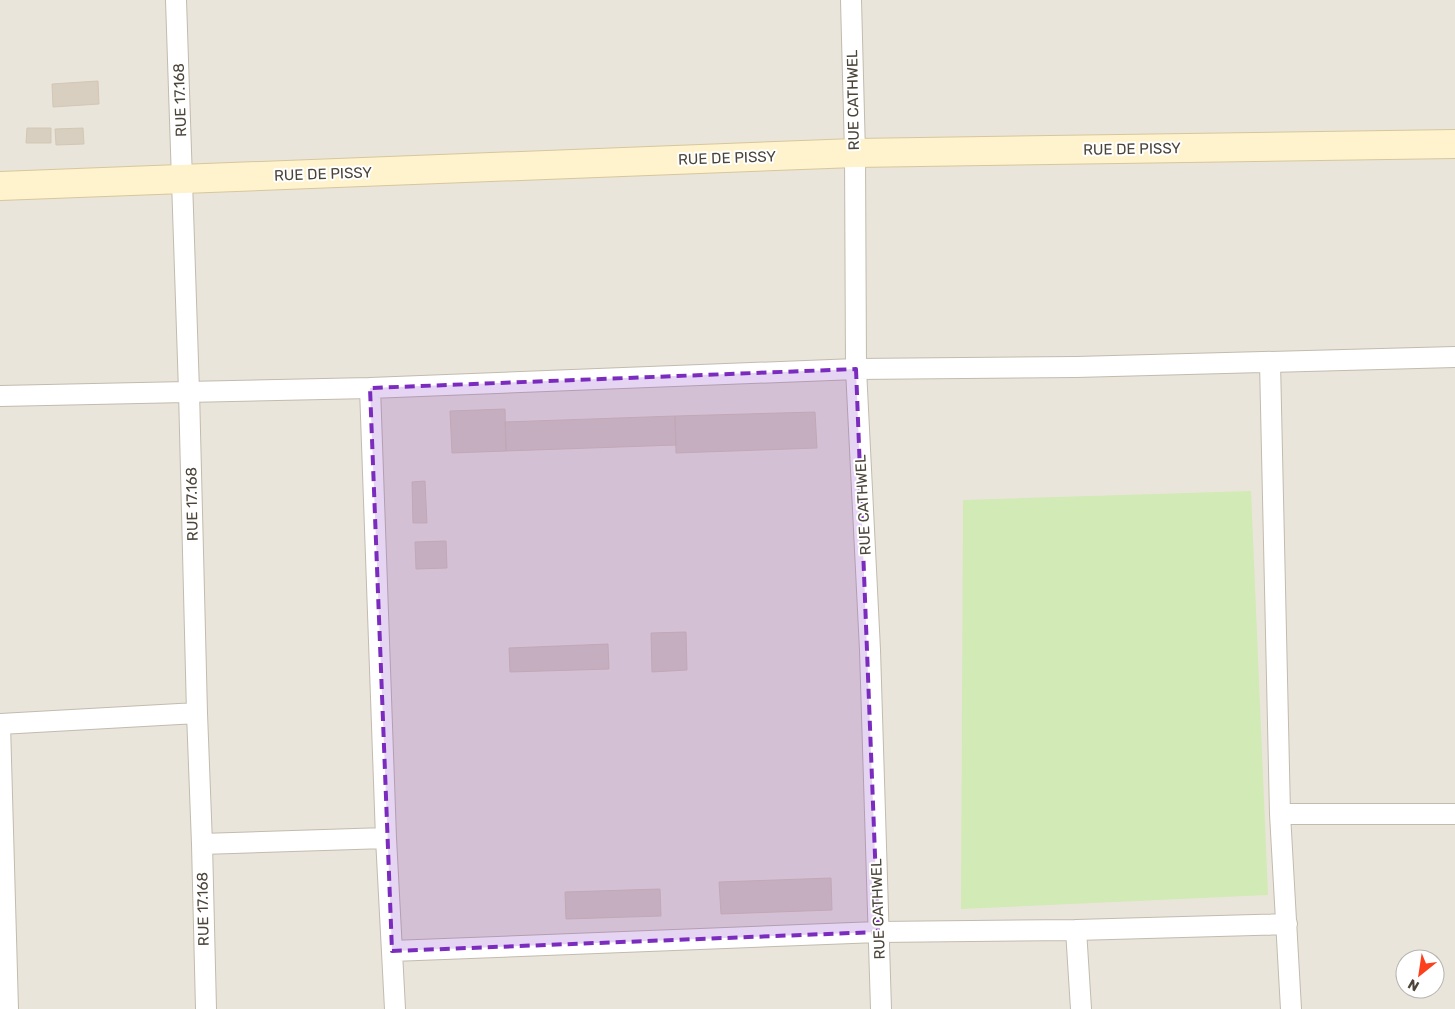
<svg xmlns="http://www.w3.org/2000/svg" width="1455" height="1009" font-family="Rubik,sans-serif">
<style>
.residential{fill:#eae5da;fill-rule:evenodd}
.green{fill:#d2eab5}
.building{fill:#d8cfc1;stroke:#d3c7b4}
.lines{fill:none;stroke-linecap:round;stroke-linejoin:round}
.street-casing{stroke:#c2bbae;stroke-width:22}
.secondary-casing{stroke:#d6c79b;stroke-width:30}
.street{stroke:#fff;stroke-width:20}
.secondary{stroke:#fff3cd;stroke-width:28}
.marked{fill:#7b2cbf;fill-opacity:0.2;stroke:#7b2cbf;stroke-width:4;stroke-dasharray:10 6;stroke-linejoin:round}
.labels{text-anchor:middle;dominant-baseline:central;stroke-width:4;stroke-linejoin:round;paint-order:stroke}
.street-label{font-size:15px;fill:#4b4439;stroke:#fff}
</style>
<rect width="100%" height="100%" fill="#f6f3ec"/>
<!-- residential -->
<path class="residential" d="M 0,0 L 1455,0 L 1455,1009 L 0,1009 ZM 1405,959 L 1435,959 L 1435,989 L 1405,989 Z"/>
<!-- green -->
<path class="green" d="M 1251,491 L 1268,895 L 961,909 L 963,500 Z"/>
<!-- building -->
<path class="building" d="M 98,81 L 99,104 L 53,107 L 52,84 Z
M 27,128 L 51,128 L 51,143 L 26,143 Z
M 83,128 L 84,144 L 56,145 L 55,129 Z
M 505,409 L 506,451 L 452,453 L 450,411 Z
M 815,412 L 817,448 L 676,453 L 675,416 Z
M 675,416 L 676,445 L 506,451 L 505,422 Z
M 425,481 L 427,523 L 413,523 L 412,482 Z
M 446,541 L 447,568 L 416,569 L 415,542 Z
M 686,632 L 687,670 L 652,672 L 651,633 Z
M 608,644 L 609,669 L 510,672 L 509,648 Z
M 831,878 L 832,910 L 721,914 L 719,882 Z
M 660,889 L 661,916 L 566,919 L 565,892 Z"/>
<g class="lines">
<!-- street casing -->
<g class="street-casing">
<path id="street" d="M 176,0 L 189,391 L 197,713 L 202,844 L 206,1009
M 851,0 L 855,153 L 856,369 L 870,650 L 881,1009
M 1270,362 L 1280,814 L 1291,1009
M 370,388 L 386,838 L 395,1009
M 0,396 L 370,388 L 856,369 L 1076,367 L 1455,357
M 0,724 L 8,1009
M 0,724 L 197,713
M 1280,814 L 1455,814
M 202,844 L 386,838
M 1076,930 L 1081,1009
M 392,951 L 878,932 L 1076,930 L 1287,924"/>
</g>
<!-- secondary casing -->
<g class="secondary-casing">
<path id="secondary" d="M 0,186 L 855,153 L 1455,144"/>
</g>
<!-- street -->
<use href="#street" class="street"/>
<!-- secondary -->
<use href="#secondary" class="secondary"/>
</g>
<!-- marked area -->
<path class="marked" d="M 856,369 L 878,932 L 392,951 L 370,388 Z"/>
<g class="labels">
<!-- street labels -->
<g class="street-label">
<text transform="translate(180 100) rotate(-92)">RUE 17.168</text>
<text transform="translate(853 100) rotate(-91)">RUE CATHWEL</text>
<text transform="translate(1132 149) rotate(-1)">RUE DE PISSY</text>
<text transform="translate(727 158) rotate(-2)">RUE DE PISSY</text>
<text transform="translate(323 174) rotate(-2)">RUE DE PISSY</text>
<text transform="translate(192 504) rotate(-91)">RUE 17.168</text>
<text transform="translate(863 505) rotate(-93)">RUE CATHWEL</text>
<text transform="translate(203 909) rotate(-91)">RUE 17.168</text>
<text transform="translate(878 909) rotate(-92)">RUE CATHWEL</text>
</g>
</g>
<!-- north arrow -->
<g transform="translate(1420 974) rotate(210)"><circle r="24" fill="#ffffff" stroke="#b7b4b0"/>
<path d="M0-4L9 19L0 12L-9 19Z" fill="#fc3f1d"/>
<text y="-8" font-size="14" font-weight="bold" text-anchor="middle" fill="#4b4439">N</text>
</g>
</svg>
